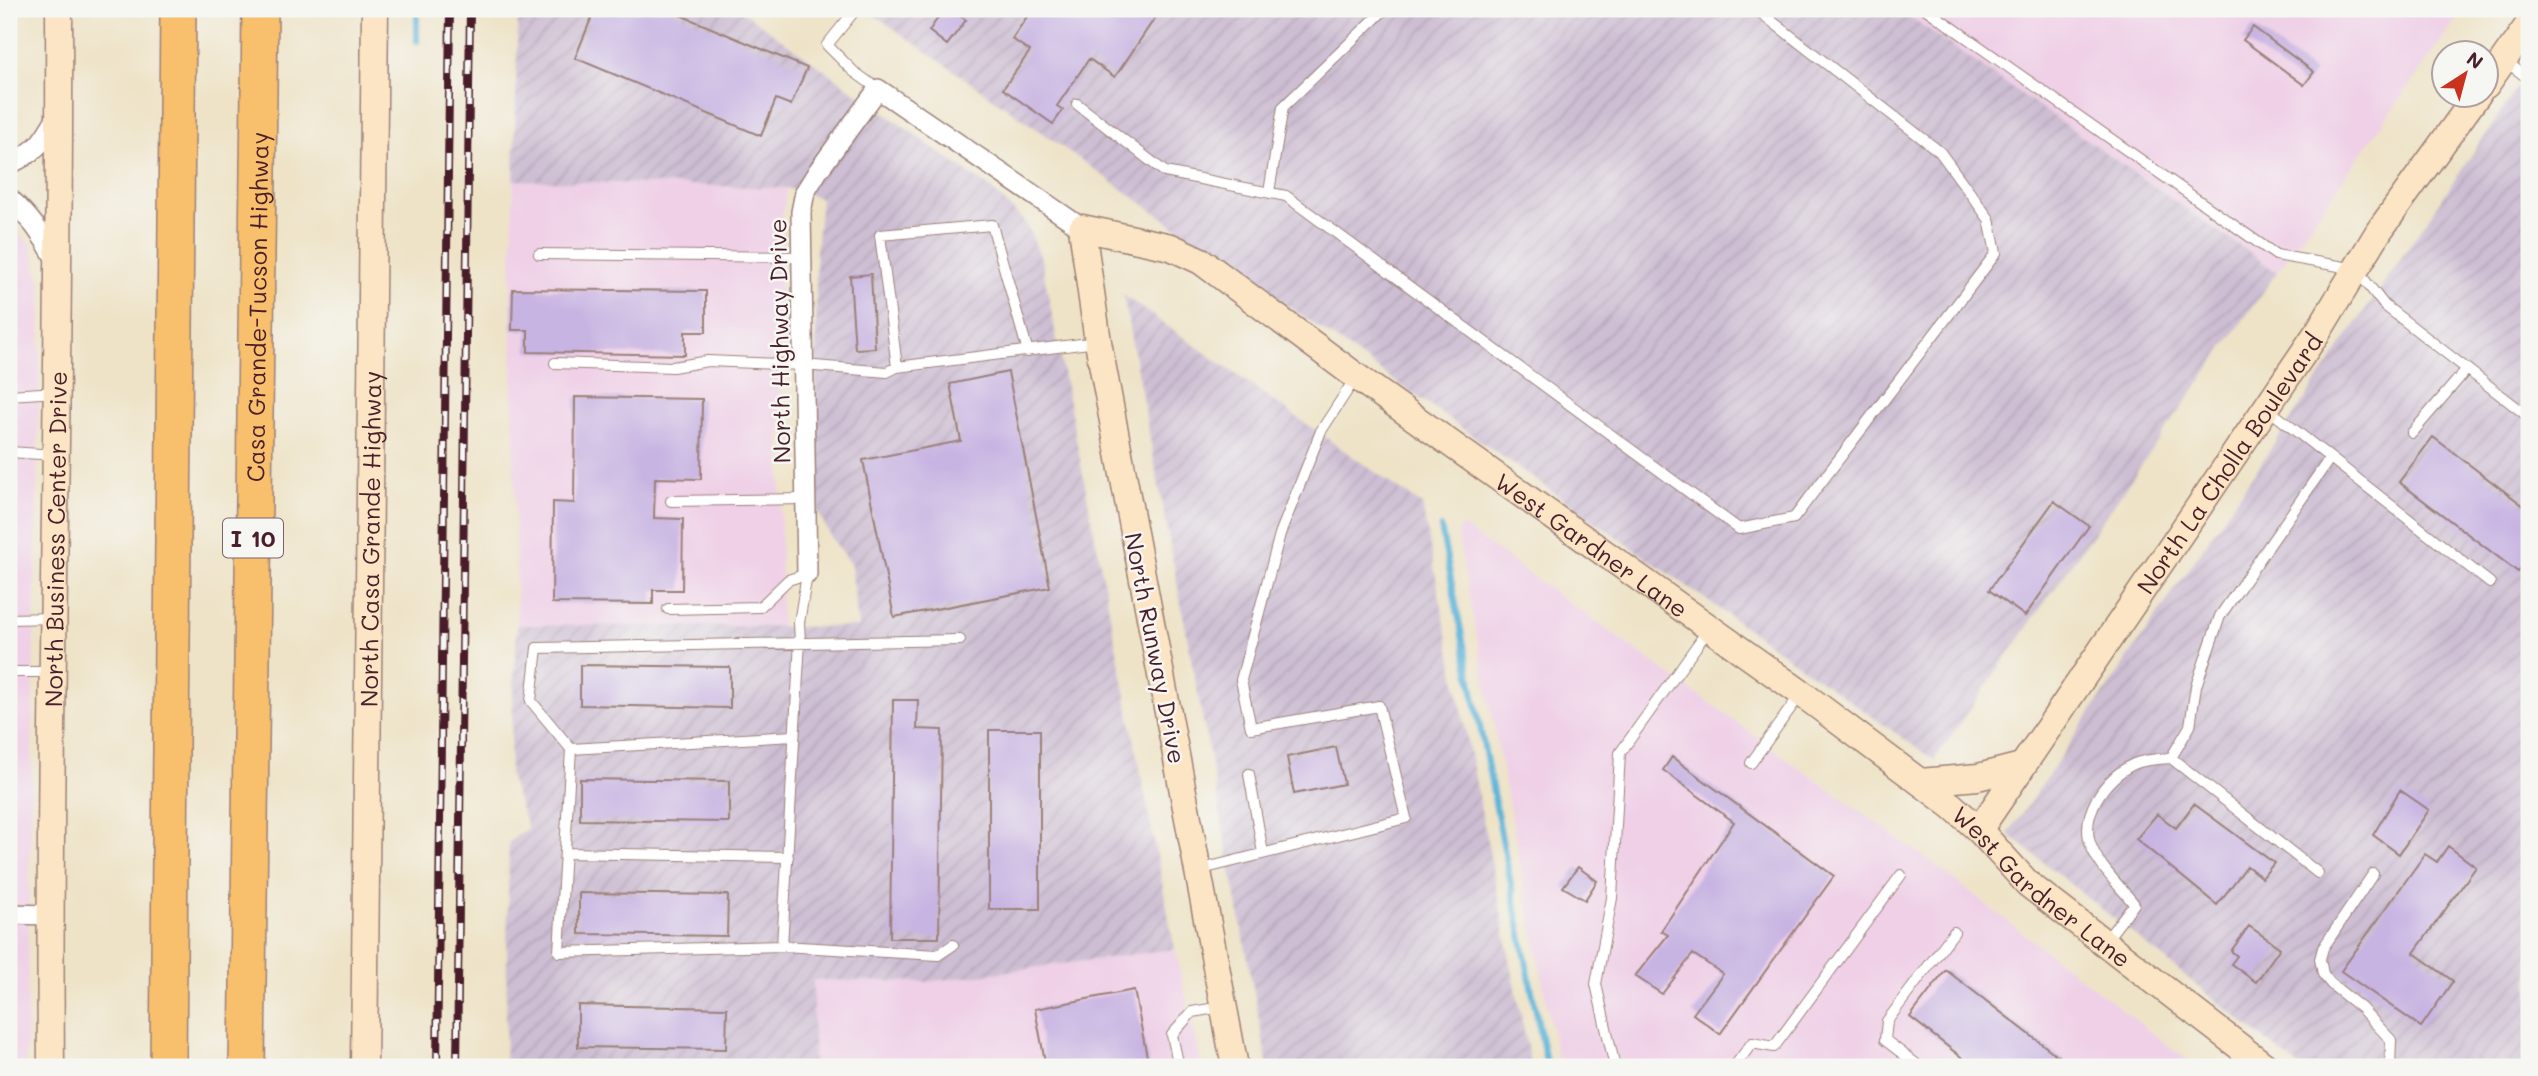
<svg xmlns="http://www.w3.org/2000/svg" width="2538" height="1076" font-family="Mali,sans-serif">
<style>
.built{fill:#efd0e7}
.industrial{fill:url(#industrial-furrows)}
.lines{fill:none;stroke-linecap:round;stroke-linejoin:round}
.stream{stroke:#5db4d9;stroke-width:6}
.building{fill:#c8b4e2}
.lane-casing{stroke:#9c8179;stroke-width:12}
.street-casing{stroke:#9c8179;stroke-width:22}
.secondary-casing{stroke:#9c8179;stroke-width:29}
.highway-casing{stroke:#9c8179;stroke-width:38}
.lane{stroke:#fff;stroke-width:10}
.street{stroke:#fff;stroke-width:19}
.secondary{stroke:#fce5c4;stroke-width:26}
.highway{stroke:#f8bf6c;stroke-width:35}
.rail-casing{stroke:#4a1f2b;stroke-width:8}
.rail{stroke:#f6f6f2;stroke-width:5;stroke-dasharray:16;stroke-linecap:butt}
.labels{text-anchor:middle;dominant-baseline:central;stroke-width:5;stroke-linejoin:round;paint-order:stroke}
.shield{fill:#f6f6f2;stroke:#7e6067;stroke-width:2}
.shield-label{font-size:23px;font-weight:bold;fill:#4a1f2b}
.street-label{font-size:24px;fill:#4a1f2b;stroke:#f6f6f2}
</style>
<defs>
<pattern id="industrial-furrows" width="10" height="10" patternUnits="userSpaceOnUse" patternTransform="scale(1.75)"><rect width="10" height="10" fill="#cdbed3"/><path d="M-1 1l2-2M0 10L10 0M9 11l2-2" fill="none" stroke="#b2a3b5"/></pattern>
</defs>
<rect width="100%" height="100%" fill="#f6f6f2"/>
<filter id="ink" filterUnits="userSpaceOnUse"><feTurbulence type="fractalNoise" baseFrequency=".0143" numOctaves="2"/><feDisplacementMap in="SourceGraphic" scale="14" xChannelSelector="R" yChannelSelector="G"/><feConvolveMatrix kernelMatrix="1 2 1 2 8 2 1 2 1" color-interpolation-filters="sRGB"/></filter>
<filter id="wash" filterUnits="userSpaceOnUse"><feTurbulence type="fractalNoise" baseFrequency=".00686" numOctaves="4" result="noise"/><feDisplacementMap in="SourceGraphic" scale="28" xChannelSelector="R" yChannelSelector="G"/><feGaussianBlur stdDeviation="1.57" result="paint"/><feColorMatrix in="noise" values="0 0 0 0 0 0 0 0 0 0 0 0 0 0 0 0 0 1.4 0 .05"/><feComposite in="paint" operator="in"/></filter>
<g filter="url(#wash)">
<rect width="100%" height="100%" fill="#eee3c7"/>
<!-- built -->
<path class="built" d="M 1899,9 L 2464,9 L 2277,272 Z
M 514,180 L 787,188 L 780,228 L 781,627 L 517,625 L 511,289 Z
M 9,224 L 32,246 L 41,286 L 26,1067 L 9,1067 Z
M 1462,526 L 1939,868 L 2196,1067 L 1559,1067 L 1457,533 Z
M 1175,949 L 1202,1067 L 813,1067 L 812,980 L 926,982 Z"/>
<!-- industrial -->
<path class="industrial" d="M 518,9 L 739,9 L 991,189 L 1026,223 L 1041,258 L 1175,949 L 926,982 L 813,980 L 813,1067 L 505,1067 L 509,842 L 528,828 L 509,776 L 517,625 L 858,627 L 851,565 L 832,539 L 816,508 L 816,251 L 821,198 L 787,188 L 514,180 Z
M 866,9 L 1899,9 L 2277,272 L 1934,760 Z
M 2529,71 L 2529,1067 L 2299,1067 L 2008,834 Z
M 1123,295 L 1422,505 L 1531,1067 L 1268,1067 Z"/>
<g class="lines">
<!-- stream -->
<path class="stream" d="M 417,9 L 417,41
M 1441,528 L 1547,1067"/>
</g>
<g id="blocks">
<!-- building -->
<path class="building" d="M 595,9 L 666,9 L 807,68 L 791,105 L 776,99 L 761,136 L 575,58 Z
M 944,9 L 950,9 L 966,20 L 947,45 L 929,31 Z
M 1032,9 L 1161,9 L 1115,77 L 1089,59 L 1057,106 L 1063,110 L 1053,124 L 1003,89 L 1030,51 L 1012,39 Z
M 2253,27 L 2314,72 L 2304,85 L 2243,40 Z
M 871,274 L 875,348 L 855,349 L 850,276 Z
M 513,289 L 706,291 L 706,332 L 685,332 L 685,355 L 528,352 L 528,330 L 512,330 Z
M 1008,372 L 1050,587 L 894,617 L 863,460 L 961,441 L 950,384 Z
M 575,397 L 702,399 L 701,479 L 655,478 L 654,518 L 683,519 L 682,590 L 653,590 L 653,604 L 552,603 L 553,502 L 574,503 Z
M 2433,437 L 2529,510 L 2529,557 L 2518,572 L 2399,482 Z
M 2054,501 L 2089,526 L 2025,616 L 1989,590 Z
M 580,665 L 730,667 L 730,708 L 580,705 Z
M 893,700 L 918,700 L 917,729 L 942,730 L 939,938 L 890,938 Z
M 989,730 L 1040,730 L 1040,909 L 989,909 Z
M 1336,747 L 1344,784 L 1294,794 L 1287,757 Z
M 1672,757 L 1834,876 L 1720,1034 L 1693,1014 L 1723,974 L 1693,954 L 1662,994 L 1635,976 L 1668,935 L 1661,931 L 1734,822 L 1663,770 Z
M 580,779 L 729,781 L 729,822 L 580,820 Z
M 2400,790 L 2429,810 L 2399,854 L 2373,835 Z
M 2194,804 L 2274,863 L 2262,878 L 2247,866 L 2217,905 L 2136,839 L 2157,814 L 2176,828 Z
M 2448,846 L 2476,867 L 2414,953 L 2453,981 L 2421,1027 L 2341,971 L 2425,854 L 2437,862 Z
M 1578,867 L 1597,881 L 1585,900 L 1563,887 Z
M 579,893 L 728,895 L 727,936 L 579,934 Z
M 2249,926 L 2280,948 L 2256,982 L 2231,964 L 2237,956 L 2231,951 Z
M 1946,970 L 2072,1067 L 1974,1067 L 1910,1017 Z
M 1134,990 L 1149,1067 L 1046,1067 L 1035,1009 Z
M 578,1005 L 727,1008 L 726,1049 L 578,1047 Z"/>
</g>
</g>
<g filter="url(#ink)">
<use href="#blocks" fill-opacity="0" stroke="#9c8179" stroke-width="2"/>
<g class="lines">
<!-- lane casing -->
<g class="lane-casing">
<path id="lane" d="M 856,9 L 827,45 L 853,71 L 878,89
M 1926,9 L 2276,255 L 2356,269 L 2384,305 L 2529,417
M 2504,60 L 2529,79
M 1077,104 L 1165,172 L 1286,196 L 1739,529 L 1794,518 L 1996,253 L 1989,219 L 1940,152 L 1756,9
M 1269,192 L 1283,107 L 1385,9
M 539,254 L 801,257
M 555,363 L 673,367 L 708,361 L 803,365 L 887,372 L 897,367 L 1097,342
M 897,367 L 880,235 L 992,225 L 1028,352
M 9,395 L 57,392
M 2268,409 L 2490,583
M 2412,433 L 2466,370
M 9,452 L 56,455
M 671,501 L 806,499
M 668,609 L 760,607 L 788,580 L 807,574 L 799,623 L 800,641 L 782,946 L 559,952 L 571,749 L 531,701 L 537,648 L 960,640
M 9,619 L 54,618
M 9,672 L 53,672
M 571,749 L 794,736
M 2171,758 L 2318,873
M 1751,763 L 1800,695
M 1249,774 L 1263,853
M 565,853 L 788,857
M 1198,870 L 1406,818 L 1379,706 L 1251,728 L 1241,680 L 1280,534 L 1321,431 L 1356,377
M 2373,874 L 2323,948 L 2320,959 L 2323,974 L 2331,984 L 2361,1008 L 2391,1040 L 2390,1067
M 2106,940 L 2134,904 C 2120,886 2101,869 2092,848 C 2078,816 2105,777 2134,764 C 2145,759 2160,759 2171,758 L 2190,726 L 2196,686 L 2220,616 L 2330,458
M 782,946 L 938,955 L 953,945
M 1179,1067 L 1172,1035 L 1192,1012 L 1222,1007
M 1615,1067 L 1596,984 L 1612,898 L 1620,753 L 1708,630
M 1734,1067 L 1752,1043 L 1774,1047 L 1901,875
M 1920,1067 L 1885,1040 L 1887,1021 L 1954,932"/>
</g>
<!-- street casing -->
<g class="street-casing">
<path id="street" d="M 9,164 C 38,152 44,139 59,113
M 9,198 C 29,216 44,236 56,260
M 807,574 L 801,212 L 805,192 L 818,171 L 878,89 L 1082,228
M 9,914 L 50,915"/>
</g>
<!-- secondary casing -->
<g class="secondary-casing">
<g id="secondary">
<path d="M 2486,85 L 2529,24"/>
<path d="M 1920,782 L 1978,777 L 2021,766"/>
<path id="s1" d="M 1979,830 L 2319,330 L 2379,231 L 2478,94"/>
<path id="s2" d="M 51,1067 C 48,714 61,362 59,9"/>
<path id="s3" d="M 364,1067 L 375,9"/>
<path id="s4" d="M 1235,1067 L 1098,342 L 1082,228 L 1171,247 L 1201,261 L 1357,377 L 1801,693 L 1952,806 L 1979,830 L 2028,884 L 2266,1067"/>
</g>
</g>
<!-- highway casing -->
<g class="highway-casing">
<g id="highway">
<path d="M 168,1067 L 178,9"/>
<path id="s5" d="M 247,1067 L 260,9"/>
</g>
</g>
<!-- lane -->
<use href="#lane" class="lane"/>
<!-- street -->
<use href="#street" class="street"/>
<!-- secondary -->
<use href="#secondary" class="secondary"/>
<!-- highway -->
<use href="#highway" class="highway"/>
<!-- rail casing -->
<g class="rail-casing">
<path id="rail" d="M 437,1067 L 450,9
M 457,1067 L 470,9"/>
</g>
<!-- rail -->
<use href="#rail" class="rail"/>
</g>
</g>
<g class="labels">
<!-- shield labels -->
<rect class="shield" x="223" y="518.5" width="60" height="39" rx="5"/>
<g class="shield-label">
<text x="253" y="538">I 10</text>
</g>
<!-- street labels -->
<g class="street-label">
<text stroke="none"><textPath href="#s5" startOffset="760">Casa Grande-Tucson Highway</textPath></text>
<text transform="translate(779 341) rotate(-91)">North Highway Drive</text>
<text stroke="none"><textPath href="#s1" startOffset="444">North La Cholla Boulevard</textPath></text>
<text stroke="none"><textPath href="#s2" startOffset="528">North Business Center Drive</textPath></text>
<text stroke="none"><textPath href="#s3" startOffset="528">North Casa Grande Highway</textPath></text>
<text stroke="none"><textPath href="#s4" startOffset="1460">West Gardner Lane</textPath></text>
<text transform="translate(1156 648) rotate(79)">North Runway Drive</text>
<text stroke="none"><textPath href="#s4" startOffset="2026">West Gardner Lane</textPath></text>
</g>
</g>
<!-- margin -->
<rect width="2538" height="1076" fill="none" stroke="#f6f6f2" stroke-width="35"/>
<!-- north arrow -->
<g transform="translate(2465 74) rotate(36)"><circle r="33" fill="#f6f6f2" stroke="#b1a0a2" stroke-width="2"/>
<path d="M0-5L12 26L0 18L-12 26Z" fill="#c8321e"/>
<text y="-10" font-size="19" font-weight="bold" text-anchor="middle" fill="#4a1f2b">N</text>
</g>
</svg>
